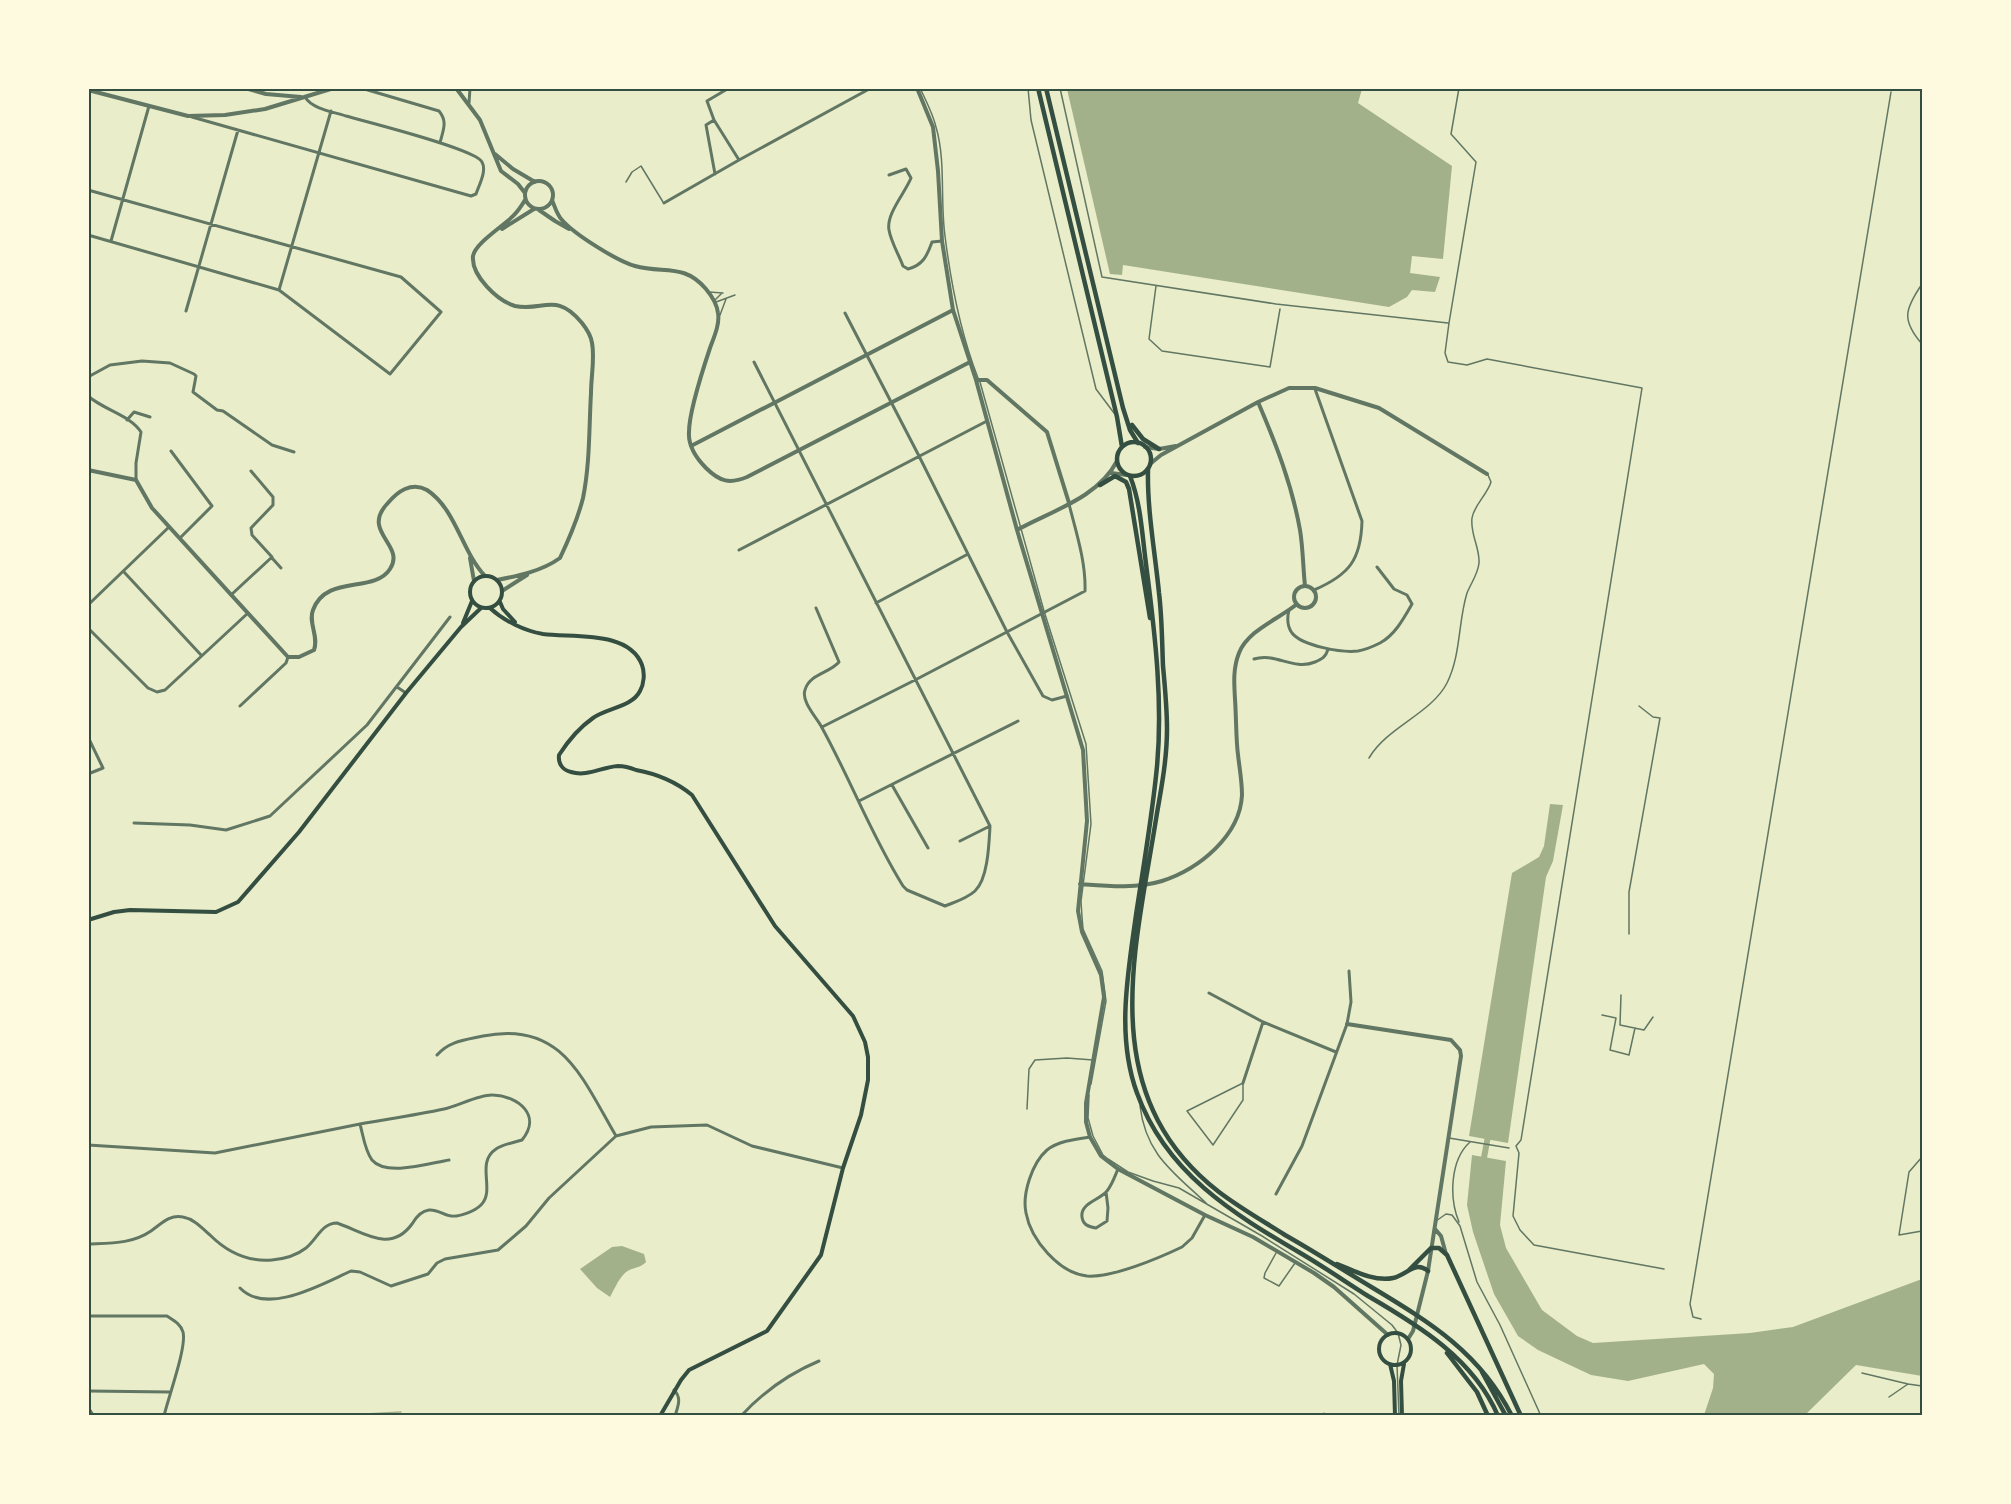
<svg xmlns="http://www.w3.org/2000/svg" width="2011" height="1504" font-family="Inter,sans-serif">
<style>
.water{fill:#a3b18a}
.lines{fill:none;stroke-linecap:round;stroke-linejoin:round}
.stream{stroke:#a3b18a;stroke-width:1.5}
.canal{stroke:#a3b18a;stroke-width:6}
.service{stroke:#617663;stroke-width:1.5}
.minor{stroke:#617663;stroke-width:3}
.tertiary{stroke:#617663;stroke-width:4}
.secondary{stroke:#344e41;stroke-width:4}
.primary{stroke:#344e41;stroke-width:4.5}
.trunk{stroke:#344e41;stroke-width:4.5}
.neatline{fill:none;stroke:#344e41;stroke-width:2}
</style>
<rect width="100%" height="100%" fill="#e9edc9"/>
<!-- water -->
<path class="water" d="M 1067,89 L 1362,89 L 1358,103 L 1452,166 L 1443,259 L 1412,256 L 1410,273 L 1440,277 L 1435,292 L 1412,290 L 1407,297 L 1389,307 L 1123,265 L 1122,275 L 1110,274 Z
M 1550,804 L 1563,805 L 1553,861 L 1546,877 L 1508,1143 L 1469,1136 L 1512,873 L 1539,857 L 1544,846 Z
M 1472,1155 L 1506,1161 L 1500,1225 L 1506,1248 L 1542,1310 L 1577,1336 L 1593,1343 L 1750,1333 L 1793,1327 L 1922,1279 L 1922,1376 L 1856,1365 L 1805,1415 L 1704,1415 L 1713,1388 L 1714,1374 L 1704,1364 L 1628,1381 L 1591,1375 L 1538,1350 L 1518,1336 L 1494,1294 L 1473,1232 L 1467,1205 Z
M 622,1246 L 644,1254 L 646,1262 C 640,1269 630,1267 624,1274 C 618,1280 614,1290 610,1297 L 597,1288 L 580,1269 L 612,1247 Z"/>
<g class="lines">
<!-- stream -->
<path class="stream" d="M 330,1416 L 401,1412"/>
<!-- canal -->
<path class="canal" d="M 1483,1163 L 1489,1131"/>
<!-- service -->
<path class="service" d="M 920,88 C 926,101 933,114 936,127 C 946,161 940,200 945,236 C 951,284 960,332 978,378
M 1028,88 L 1031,120 L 1096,389 L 1114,413
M 1060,88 L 1102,277 L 1276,304 L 1448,323
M 1459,88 L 1451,134 L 1476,162 L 1449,323 L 1445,353 L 1448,362 L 1467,365 L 1487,359 L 1642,388 L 1521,1140 L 1516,1146 L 1519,1153 L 1513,1216 L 1520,1230 L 1534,1245 L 1664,1269
M 626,182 L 632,172 L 641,166 L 663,202
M 1922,284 C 1905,309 1901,320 1922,344
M 1156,286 L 1149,339 L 1162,351 L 1270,367 L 1280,309
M 709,292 L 723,293
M 715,300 L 722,293
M 716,302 L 735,295
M 720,315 L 726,299
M 980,382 L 1044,611 L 1086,744 L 1091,824 L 1081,901 L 1082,917 L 1083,929 L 1102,971 L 1106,1001 L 1091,1084
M 1369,758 C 1387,727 1431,714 1447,683 C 1461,655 1458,622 1467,593 C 1471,583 1478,574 1479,563 C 1480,548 1470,534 1472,518 C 1474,505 1487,495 1491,482 L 1488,475
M 1629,934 L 1629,892 L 1660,718 L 1653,717 L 1639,706
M 1621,995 L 1620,1025 L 1644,1030 L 1653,1017
M 1602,1015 L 1616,1018
M 1616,1018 L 1610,1050 L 1629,1055 L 1635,1028
M 1243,1083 L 1243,1100 L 1213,1145 L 1187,1111 Z
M 1089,1095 L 1088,1118 L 1093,1136 L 1103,1155 L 1108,1159 L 1128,1172 L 1153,1181 L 1179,1188 L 1262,1236 L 1354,1294 L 1392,1325 L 1398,1333 L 1401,1345 L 1397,1365 L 1399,1416
M 1140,1106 C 1146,1156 1175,1173 1208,1205
M 1027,1109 L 1029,1069 L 1035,1060 L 1067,1058 L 1093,1060
M 1449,1138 L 1509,1148
M 1922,1157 L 1909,1172 L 1899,1235 L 1922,1231
M 1436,1221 L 1446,1214 L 1452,1215 L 1460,1226 L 1477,1282 L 1500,1325 L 1541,1416
M 1459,1222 C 1449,1198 1450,1160 1470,1142
M 1276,1253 L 1265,1273 L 1264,1278 L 1279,1286 L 1295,1263
M 1701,1319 L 1693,1317 L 1690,1304 L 1891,92
M 1862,1373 L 1908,1384
M 1889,1397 L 1908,1384 L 1922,1386"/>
<!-- minor -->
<path class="minor" d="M 361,88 L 439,111 C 448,122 443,130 440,143
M 729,88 L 707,101 L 714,120 L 739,160
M 469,103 L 470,88
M 192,117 L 471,196 L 476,194 C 479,185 487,171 482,162 C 476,149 367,122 346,116 C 334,112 312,109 305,97
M 714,120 L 706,125 L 715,174
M 889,175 L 906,169 L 911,178 C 905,193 886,214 889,230 C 891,242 899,255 903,266 L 908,269 C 923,265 927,256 932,242 L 942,241
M 88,190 L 401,277 L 441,312 L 390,374 L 279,290 L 88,235
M 664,203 L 739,160 L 871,88
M 111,241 L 149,106
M 279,290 L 331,111
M 186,311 L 238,130
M 845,313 L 919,456 L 1007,632 L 1043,696 L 1052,700 L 1067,696
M 754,362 L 990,826 C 989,844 988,879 975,891 C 966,899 955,902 945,906 L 907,890 L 903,886 C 871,835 850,778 821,726 C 816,717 801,701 805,690 C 809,674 830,673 839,662 L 816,608
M 88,377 L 110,365 L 142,361 L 170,363 L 194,374 L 196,376 L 193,392 L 217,410 L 223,411 L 272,445 L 294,452
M 88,396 C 104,410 130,415 141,432 L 136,463 L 136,480
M 127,420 L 134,412 L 150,417
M 171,451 L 212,506 L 180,538
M 739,550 L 987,421
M 272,558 L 281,568
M 124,572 L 201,655
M 1314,590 C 1349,575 1361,560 1362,521 L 1315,389
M 231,595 L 272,557 L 252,535 L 251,528 L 273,505 L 273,497 L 251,471
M 876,603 L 968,554
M 88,605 L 169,527
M 1289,610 C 1287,618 1287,626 1292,633 C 1302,646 1343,653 1358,651 C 1364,650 1374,646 1380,643 C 1395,635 1404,618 1412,604 L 1407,595 L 1394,589 L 1377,567
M 88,628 L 148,688 L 157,692 L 165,690 L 248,613
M 1254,659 C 1275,652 1293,671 1315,662 C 1322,659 1326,657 1328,649
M 397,687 L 406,693
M 240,706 L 286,663 L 288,657
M 822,727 L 917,679 L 1085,591 C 1086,562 1076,532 1069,504
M 88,737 L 103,768 L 88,774
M 892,785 L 928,848
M 859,801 L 1018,721
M 134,823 L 190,825 L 226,830 L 270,816 L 367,725 L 450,617
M 960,841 L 990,826
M 1209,993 L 1263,1022 L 1336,1052
M 437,1055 C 449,1041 465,1040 483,1036 C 562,1020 582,1078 616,1136
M 1243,1083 L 1263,1022
M 1090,1137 C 1076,1139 1058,1141 1047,1150 C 1032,1163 1022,1194 1026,1213 C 1031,1240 1059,1273 1087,1276 C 1112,1278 1159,1258 1182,1247 L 1192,1238 L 1205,1215
M 88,1145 L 215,1153 L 360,1124
M 1106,1192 L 1108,1208 L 1107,1221 L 1096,1228 C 1089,1227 1083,1225 1082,1217 C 1080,1203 1100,1200 1107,1191 C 1112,1185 1115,1176 1118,1169
M 1276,1194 L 1302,1146 L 1347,1024 L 1351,1002 L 1349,971
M 88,1244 C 111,1243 132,1244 151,1231 C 161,1224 170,1214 183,1217 C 194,1219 202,1228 210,1235 C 227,1252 247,1262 272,1260 C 283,1259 297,1255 306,1248 C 317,1239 322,1223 337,1223 C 364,1232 390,1254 412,1224 C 416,1217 421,1211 429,1210 C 437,1209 443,1215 451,1216 C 460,1217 475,1211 481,1205 C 496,1190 475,1163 496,1149 C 503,1144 513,1143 522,1140 C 542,1116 519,1096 493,1095 C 480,1094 458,1106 444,1109 C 416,1115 388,1119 360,1124 C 363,1135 365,1151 372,1160 C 386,1177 430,1163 449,1160
M 240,1288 C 267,1316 322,1284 351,1271 L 360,1272 L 391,1286 L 428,1274 L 437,1263 L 445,1259 L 498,1250 L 526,1226 L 549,1198 L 616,1136 L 651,1127 L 707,1125 L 752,1146 L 843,1168
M 88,1316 L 167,1316 C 173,1320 181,1324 183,1332 C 187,1347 168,1398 164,1416
M 674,1390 C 682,1398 678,1406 675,1416
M 88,1391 L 170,1392
M 1324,1414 L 1326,1416
M 741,1416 C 764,1391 788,1374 819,1361
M 1114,1416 L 1117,1416"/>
<!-- tertiary -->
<path class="tertiary" d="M 245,88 L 266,94 L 301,97
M 456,88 L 480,120 L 501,171 L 518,184 L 525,193
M 917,88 L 933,127 L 938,171 L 942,241 L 953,310 L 976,380 L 1017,530 L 1083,750 L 1087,821 L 1078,911 L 1082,932 L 1101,975 L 1104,997 L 1086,1103 L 1086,1122 L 1090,1137 L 1101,1156 L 1118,1169 L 1205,1215 L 1253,1237 L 1314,1273 L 1334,1287 L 1388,1335
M 88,90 L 188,116 L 225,115 L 265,109 L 334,88
M 495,154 L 513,169 L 535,182
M525 195a14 14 0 1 1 28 0a14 14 0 1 1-28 0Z
M 552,200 C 555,207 557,215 562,220 C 574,234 617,261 635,266 C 664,274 684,263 706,289 C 711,295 717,304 718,313 C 720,324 714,337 710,348 C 703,369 689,412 689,432 C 688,446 697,459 706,468 C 720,482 730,484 747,477 L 970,362
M 539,210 L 555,221 L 569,229
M 502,229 L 534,209
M 976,380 L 987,380 L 1047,432 L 1069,503
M 1258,402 C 1276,444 1292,485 1300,530 C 1303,548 1303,567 1305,586
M 691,446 L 953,310
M 1145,447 L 1159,449 L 1176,446
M 1150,464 L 1161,455 L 1258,402 L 1289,388 L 1315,388 L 1379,408 L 1487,474
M 88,470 L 136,480 L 152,508 L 288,657 L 299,657 L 314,650 C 319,636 308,623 313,610 C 326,574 374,594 390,569 C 406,545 361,532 387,504 C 392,498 398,492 405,489 C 412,486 420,486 427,490 C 456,509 462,552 485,576
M 1111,473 L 1127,475
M 1017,530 C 1051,511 1098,498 1117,461
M 470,558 L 474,581
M 497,580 C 518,576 542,571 560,558 C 569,539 578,518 583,498 C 590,464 589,427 591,393 C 591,377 595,358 592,343 C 591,336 586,328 582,323 C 556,291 543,312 515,306 C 498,301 471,276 473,256 C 475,243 505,225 514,215 C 519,210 522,205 525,200
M1294 597a11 11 0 1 1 22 0a11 11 0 1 1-22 0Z
M 502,591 L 527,575
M 1080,884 C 1107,886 1136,889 1162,881 C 1199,869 1240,836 1242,795 C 1242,778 1238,761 1237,744 C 1236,729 1236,714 1235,699 C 1234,683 1233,668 1239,653 C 1248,630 1279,619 1297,604
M 1347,1024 L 1451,1040 L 1460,1050 L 1461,1056 L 1428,1271 L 1413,1331 L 1408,1339
M 1435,1229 L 1441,1236 L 1446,1254
M 88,1408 L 93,1416"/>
<!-- secondary -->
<path class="secondary" d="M470 592a16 16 0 1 1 32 0a16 16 0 1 1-32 0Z
M 500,602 L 503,609 L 515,622
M 490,608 C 504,621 525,631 543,634 C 573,638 629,630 642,665 C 645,673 644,684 640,691 C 632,707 607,708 593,718 C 580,727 568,741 559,755 C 558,763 562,770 571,772 C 587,777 602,767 618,766 C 624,766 631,768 636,770 C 658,774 675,781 692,795 L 775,926 L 853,1016 L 865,1042 L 868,1057 L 868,1080 L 861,1115 L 843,1168 L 821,1255 L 767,1331 L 689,1370 L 681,1380 L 660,1416
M 463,623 L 472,601
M 88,920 L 114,912 L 130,910 L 216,912 L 238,902 L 299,832 L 406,693 L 461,627 L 481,608
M1379 1349a16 16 0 1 1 32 0a16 16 0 1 1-32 0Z
M 1390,1364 L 1394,1381 L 1395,1416
M 1402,1416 L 1401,1381 L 1404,1364"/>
<!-- primary -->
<path class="primary" d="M 1038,88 L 1117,417 L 1122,447
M 1046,88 L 1123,408 L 1130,430 L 1138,443
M 1132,425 L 1143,439 L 1159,449
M1117 459a17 17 0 1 1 34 0a17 17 0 1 1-34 0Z"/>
<!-- trunk -->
<path class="trunk" d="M 1148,469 C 1147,510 1155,552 1159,593 C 1162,617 1162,642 1163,666 C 1165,687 1167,708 1167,729 C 1167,757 1162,785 1157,813 C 1136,948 1092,1093 1219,1192 C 1240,1208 1263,1221 1285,1235 C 1315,1252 1343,1270 1373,1288 C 1431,1323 1480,1353 1512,1416
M 1130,476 C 1141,504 1142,534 1146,564 C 1155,633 1164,707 1156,776 C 1151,823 1143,869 1136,915 C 1128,973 1116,1036 1137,1093 C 1166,1173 1232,1213 1302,1254 C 1324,1267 1346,1282 1368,1296 C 1418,1325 1474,1359 1498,1416
M 1100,485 L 1115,476 L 1126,482 L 1129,489 L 1150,618
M 1337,1264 C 1354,1271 1375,1282 1393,1278 C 1407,1275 1415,1260 1428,1271
M 1408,1271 L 1431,1248 L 1439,1248 L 1447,1255 L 1521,1416
M 1447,1353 L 1477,1392 L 1488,1416
M 1482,1372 L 1506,1416"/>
</g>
<!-- border -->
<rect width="2011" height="1504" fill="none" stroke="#fefae0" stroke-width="180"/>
<rect x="90" y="90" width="1831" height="1324" class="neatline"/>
</svg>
